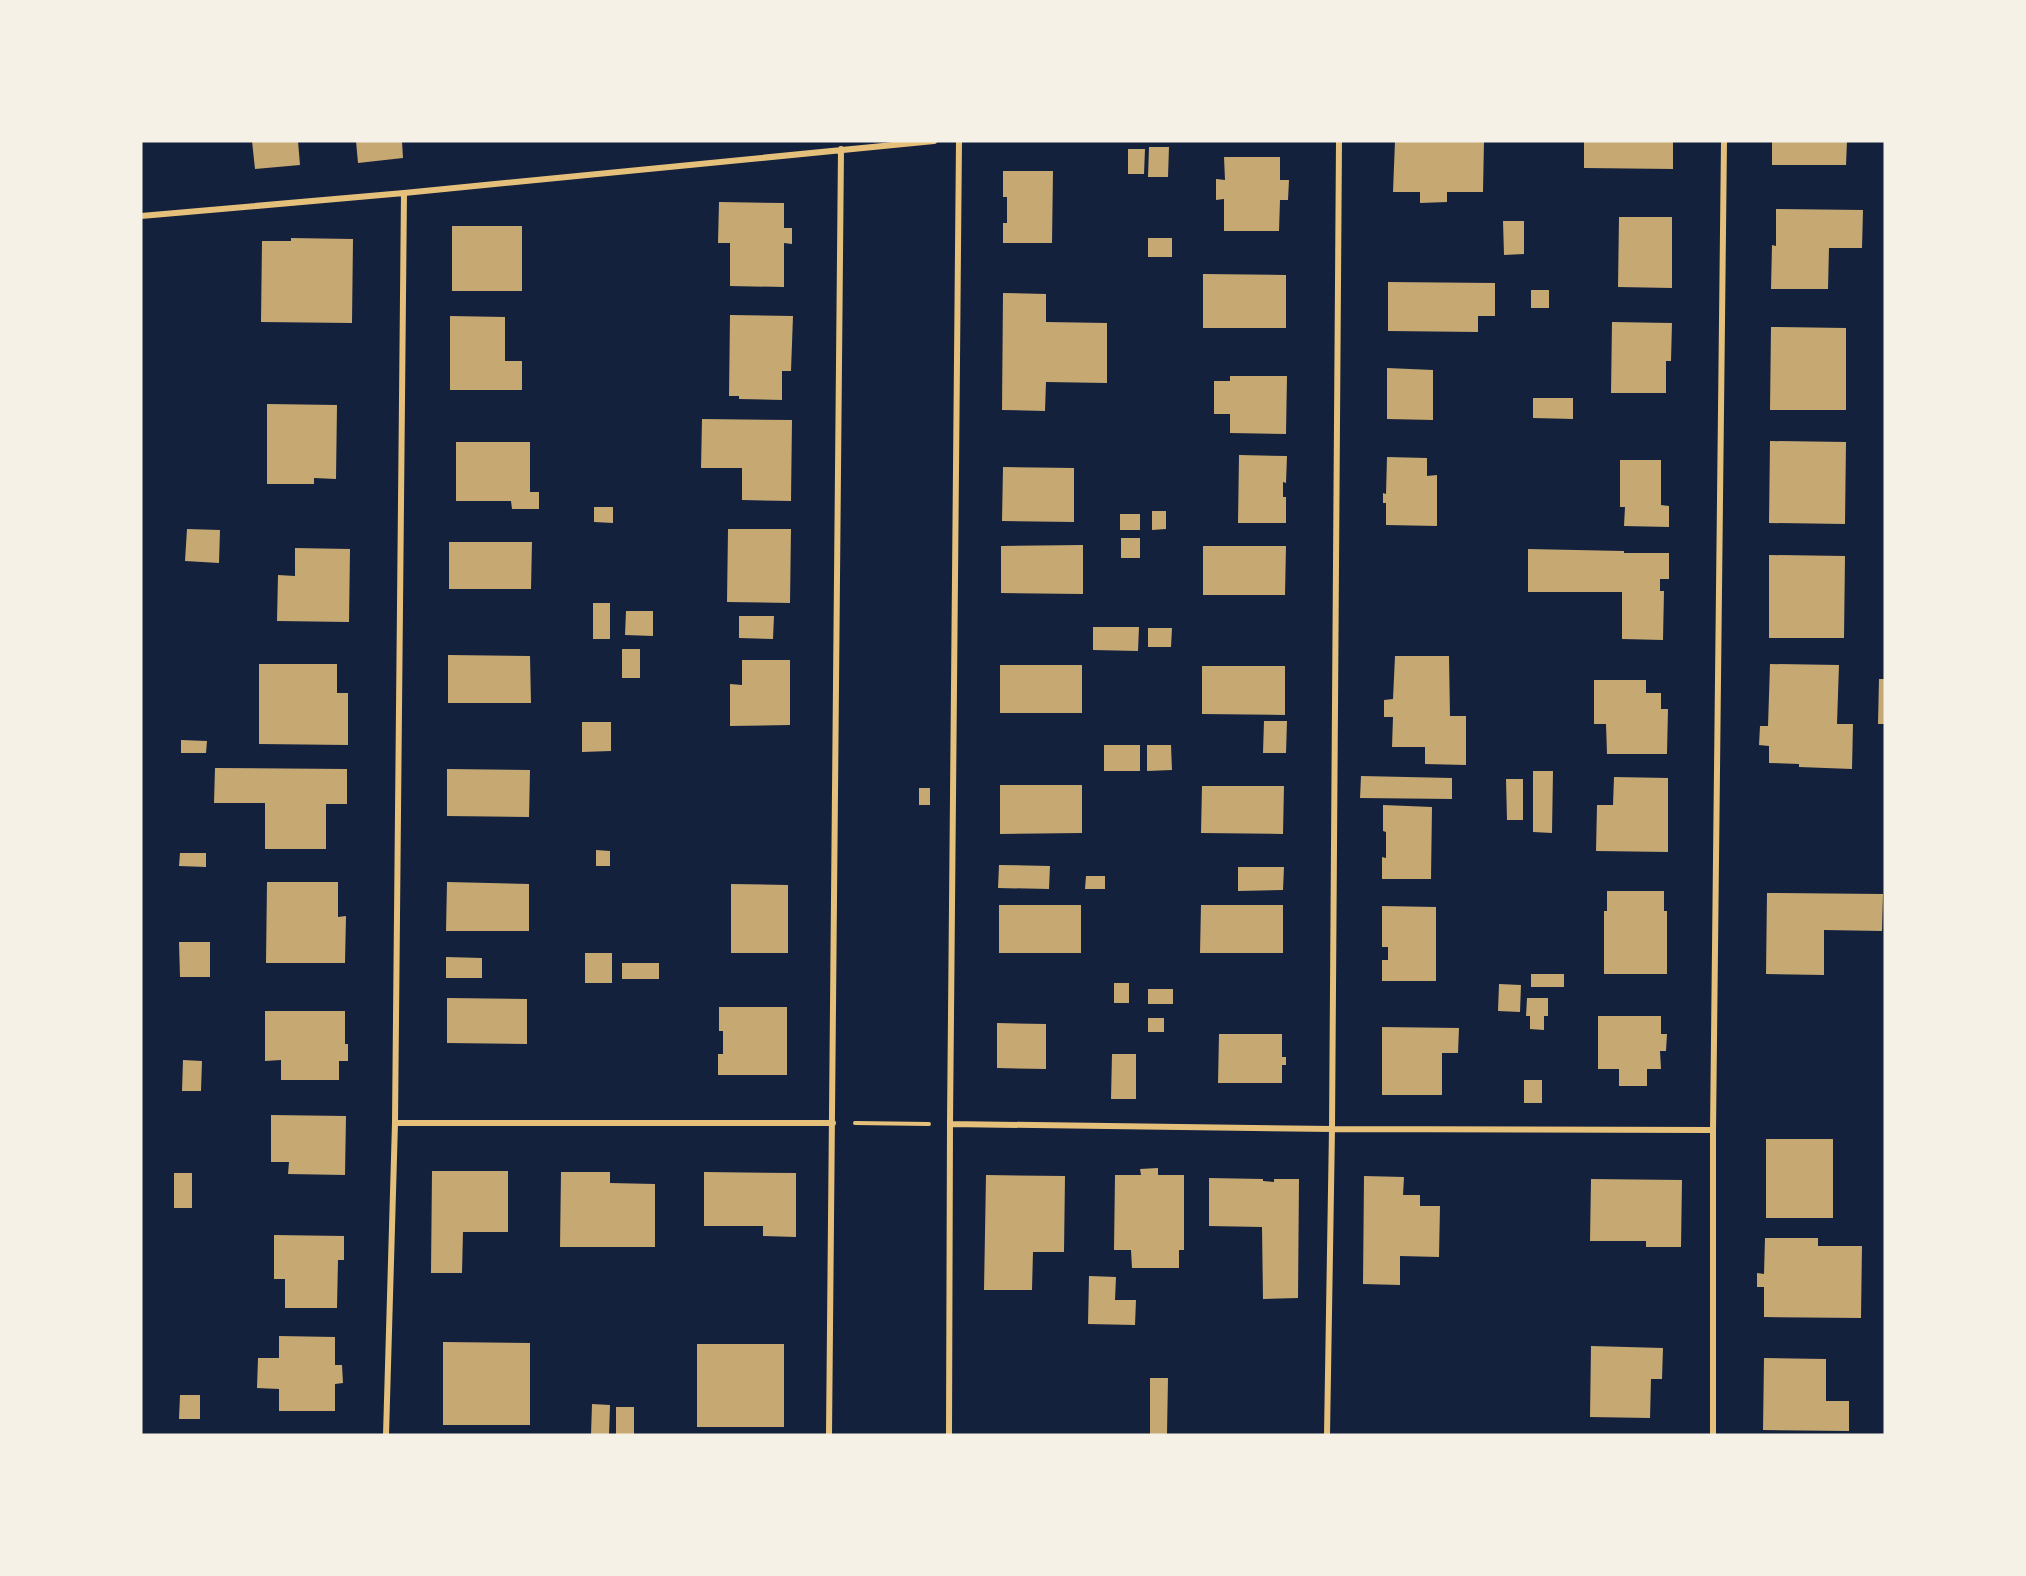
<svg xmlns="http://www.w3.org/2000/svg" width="2026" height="1576" font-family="'Fira Sans',sans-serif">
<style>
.building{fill:#c6a872}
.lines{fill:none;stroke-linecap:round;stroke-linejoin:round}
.path{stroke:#e5c07b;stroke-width:4}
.minor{stroke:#e5c07b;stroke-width:6}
</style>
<rect width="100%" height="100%" fill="#14213d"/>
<!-- building -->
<path class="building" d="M 252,141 L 298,141 L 300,165 L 255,169 Z
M 356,141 L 402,141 L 403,158 L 358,163 Z
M 1395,141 L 1484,141 L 1483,192 L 1447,192 L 1447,202 L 1420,203 L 1420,192 L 1393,192 Z
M 1584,141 L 1673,141 L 1673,169 L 1584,168 Z
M 1772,141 L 1847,141 L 1846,165 L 1772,165 Z
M 1149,147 L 1169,147 L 1168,177 L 1148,177 Z
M 1128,149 L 1145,149 L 1144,174 L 1128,174 Z
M 1224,157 L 1280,157 L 1280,180 L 1289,180 L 1288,200 L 1280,200 L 1279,231 L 1224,231 L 1224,199 L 1216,200 L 1216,179 L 1225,180 Z
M 1003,171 L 1053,171 L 1052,243 L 1003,243 L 1003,223 L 1007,223 L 1007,197 L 1003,197 Z
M 719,202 L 784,203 L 784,228 L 792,228 L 792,244 L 784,243 L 784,287 L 730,286 L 730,243 L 718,243 Z
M 1776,209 L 1863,210 L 1862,248 L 1829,248 L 1828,289 L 1771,289 L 1772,245 L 1776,246 Z
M 1619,217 L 1672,217 L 1672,288 L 1618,287 Z
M 1503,221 L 1524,221 L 1524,254 L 1504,255 Z
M 452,226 L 522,226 L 522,291 L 452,291 Z
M 291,238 L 353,239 L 352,323 L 261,322 L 262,241 L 291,241 Z
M 1148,238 L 1172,238 L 1172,257 L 1148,257 Z
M 1203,274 L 1286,275 L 1286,328 L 1203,328 Z
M 1388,282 L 1495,283 L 1495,316 L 1478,316 L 1478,332 L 1388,331 Z
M 1531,290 L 1549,290 L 1549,308 L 1531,308 Z
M 1003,293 L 1046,294 L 1046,322 L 1107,323 L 1107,383 L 1046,382 L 1045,411 L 1002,410 Z
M 730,315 L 793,316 L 791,371 L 782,371 L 782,400 L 739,399 L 739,396 L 729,396 Z
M 450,316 L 505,317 L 505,361 L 522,361 L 522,390 L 450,390 Z
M 1612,322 L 1672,323 L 1671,361 L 1666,361 L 1666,393 L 1611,393 Z
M 1771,327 L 1846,328 L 1846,410 L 1770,410 Z
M 1387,368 L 1433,370 L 1433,420 L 1387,419 Z
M 1230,376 L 1287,376 L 1286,434 L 1230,433 L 1230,414 L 1214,414 L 1214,381 L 1230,381 Z
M 1533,398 L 1573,398 L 1573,419 L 1533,418 Z
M 267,404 L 337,405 L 336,479 L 314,478 L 314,484 L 267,484 Z
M 702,419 L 792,420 L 791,501 L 742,500 L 742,468 L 701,468 Z
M 1770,441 L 1846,442 L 1845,524 L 1769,523 Z
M 456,442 L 530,442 L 530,492 L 539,492 L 539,509 L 512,509 L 511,501 L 456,501 Z
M 1239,455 L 1287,456 L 1286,483 L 1283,482 L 1283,497 L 1286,497 L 1286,523 L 1238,523 Z
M 1387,457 L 1427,458 L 1427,476 L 1437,475 L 1437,526 L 1386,525 L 1386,503 L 1383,503 L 1383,493 L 1386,494 Z
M 1620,460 L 1661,460 L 1661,505 L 1669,506 L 1669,527 L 1624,526 L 1625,507 L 1620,507 Z
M 1003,467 L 1074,468 L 1074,522 L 1002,521 Z
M 594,507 L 613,507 L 613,523 L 594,522 Z
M 1152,511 L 1166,511 L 1166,529 L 1152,530 Z
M 1120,514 L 1140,514 L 1140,530 L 1120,530 Z
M 187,529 L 220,530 L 219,563 L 185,561 Z
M 728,529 L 791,529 L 790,603 L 727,602 Z
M 1121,538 L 1140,538 L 1140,558 L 1121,558 Z
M 449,542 L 532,542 L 531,589 L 449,589 Z
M 1083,545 L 1083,594 L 1001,593 L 1001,546 Z
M 1203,546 L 1286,546 L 1285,595 L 1203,595 Z
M 295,548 L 350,549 L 349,622 L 277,621 L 278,575 L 295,576 Z
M 1528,549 L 1624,551 L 1624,553 L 1669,553 L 1669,579 L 1660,579 L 1660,591 L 1664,591 L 1663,640 L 1622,639 L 1622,592 L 1528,592 Z
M 1769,555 L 1845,556 L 1844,638 L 1769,638 Z
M 593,603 L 610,603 L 610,639 L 593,639 Z
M 626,611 L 653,611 L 653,636 L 625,635 Z
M 739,616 L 774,616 L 773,639 L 739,638 Z
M 1093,627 L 1139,627 L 1138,651 L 1093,650 Z
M 1148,628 L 1172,628 L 1171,647 L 1148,647 Z
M 622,649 L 640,649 L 640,678 L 622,678 Z
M 448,655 L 530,656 L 531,703 L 448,703 Z
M 1395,656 L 1449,656 L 1450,716 L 1466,716 L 1466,765 L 1425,764 L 1425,747 L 1392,747 L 1393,717 L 1384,717 L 1384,700 L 1393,699 Z
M 742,660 L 790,660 L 790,725 L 730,726 L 730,684 L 742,685 Z
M 259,664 L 337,664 L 337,693 L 348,693 L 348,745 L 259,744 Z
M 1770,664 L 1839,665 L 1837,724 L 1853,724 L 1852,769 L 1799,767 L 1799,764 L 1769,763 L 1769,746 L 1759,745 L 1760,726 L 1768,726 Z
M 1000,665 L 1082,665 L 1082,713 L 1000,713 Z
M 1202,666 L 1285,666 L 1285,715 L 1202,714 Z
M 1879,679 L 1885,679 L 1885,724 L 1878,724 Z
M 1594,680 L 1646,680 L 1646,693 L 1661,693 L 1661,709 L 1668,709 L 1667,754 L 1607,754 L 1606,724 L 1594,724 Z
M 1264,721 L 1287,721 L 1286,753 L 1263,753 Z
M 582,722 L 611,722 L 611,751 L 582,752 Z
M 181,740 L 207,741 L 206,753 L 181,753 Z
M 1104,745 L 1140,745 L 1140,771 L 1104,771 Z
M 1147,745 L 1171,745 L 1172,770 L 1147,771 Z
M 215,768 L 347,769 L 347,804 L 326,804 L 326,849 L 265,849 L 265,803 L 214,803 Z
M 447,769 L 530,770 L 529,817 L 447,816 Z
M 1533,771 L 1553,771 L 1552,833 L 1533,832 Z
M 1361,776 L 1452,778 L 1452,799 L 1360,798 Z
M 1614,777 L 1668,778 L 1668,852 L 1596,851 L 1597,805 L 1613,805 Z
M 1506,779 L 1523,779 L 1523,820 L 1507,820 Z
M 1000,785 L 1082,785 L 1082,833 L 1000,834 Z
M 1202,786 L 1284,786 L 1283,834 L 1201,833 Z
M 919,788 L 930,788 L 930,805 L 919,805 Z
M 1383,805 L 1432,807 L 1431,879 L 1382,879 L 1382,857 L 1386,858 L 1386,832 L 1383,831 Z
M 596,850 L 610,851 L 610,866 L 596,866 Z
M 180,853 L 206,853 L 206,867 L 179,866 Z
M 999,865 L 1050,866 L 1049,889 L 998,888 Z
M 1238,867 L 1284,867 L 1283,890 L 1238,891 Z
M 1086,876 L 1105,876 L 1105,889 L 1085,889 Z
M 267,882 L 338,882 L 338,917 L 346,916 L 345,963 L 266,963 Z
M 447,882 L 529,884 L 529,931 L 446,931 Z
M 731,884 L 788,885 L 788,953 L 731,953 Z
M 1607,891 L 1664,891 L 1664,911 L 1667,911 L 1667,974 L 1604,974 L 1604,911 L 1607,911 Z
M 1767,893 L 1883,894 L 1882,931 L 1824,930 L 1824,975 L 1766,974 Z
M 999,905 L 1081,905 L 1081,953 L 999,953 Z
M 1201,905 L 1283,905 L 1283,953 L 1200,953 Z
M 1382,906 L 1436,907 L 1436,981 L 1382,981 L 1382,960 L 1388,960 L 1388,947 L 1382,947 Z
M 179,942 L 210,942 L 210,977 L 180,977 Z
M 585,953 L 612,953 L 612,983 L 585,983 Z
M 446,957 L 482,958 L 482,978 L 446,978 Z
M 622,963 L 659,963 L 659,979 L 622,979 Z
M 1531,974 L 1564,974 L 1564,987 L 1531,987 Z
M 1114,983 L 1129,983 L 1129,1003 L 1114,1003 Z
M 1499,984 L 1521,985 L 1520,1012 L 1498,1011 Z
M 1148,989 L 1173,989 L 1173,1004 L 1148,1004 Z
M 447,998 L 527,999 L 527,1044 L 447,1043 Z
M 1527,998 L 1548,998 L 1548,1016 L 1544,1016 L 1544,1030 L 1530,1029 L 1530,1016 L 1526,1016 Z
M 719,1007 L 787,1007 L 787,1075 L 718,1075 L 718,1054 L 723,1054 L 723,1031 L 719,1031 Z
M 265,1011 L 345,1011 L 345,1044 L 348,1044 L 348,1061 L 339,1061 L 339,1080 L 281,1080 L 281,1060 L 265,1061 Z
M 1598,1016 L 1661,1016 L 1661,1034 L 1667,1034 L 1666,1051 L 1660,1051 L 1661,1069 L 1647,1069 L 1647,1086 L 1619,1086 L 1619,1069 L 1598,1069 Z
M 1148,1018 L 1164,1018 L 1164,1032 L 1148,1032 Z
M 997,1023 L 1046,1024 L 1046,1069 L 997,1068 Z
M 1382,1027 L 1459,1028 L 1458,1053 L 1442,1053 L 1442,1095 L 1382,1095 Z
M 1219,1034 L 1282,1034 L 1282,1057 L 1286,1057 L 1286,1065 L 1282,1065 L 1282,1083 L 1218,1083 Z
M 1112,1054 L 1136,1054 L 1136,1099 L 1111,1099 Z
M 183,1060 L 202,1061 L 201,1091 L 182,1091 Z
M 1524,1080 L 1542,1080 L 1542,1103 L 1524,1103 Z
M 271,1115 L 346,1116 L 345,1175 L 288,1174 L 289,1162 L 271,1162 Z
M 1766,1139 L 1833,1139 L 1833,1218 L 1766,1218 Z
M 1158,1168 L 1158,1175 L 1184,1175 L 1184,1250 L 1179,1250 L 1179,1268 L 1132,1268 L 1131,1250 L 1114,1250 L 1115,1175 L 1141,1175 L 1140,1169 Z
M 432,1171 L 508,1171 L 508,1232 L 463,1232 L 462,1273 L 431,1273 Z
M 561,1172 L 610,1172 L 610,1183 L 655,1184 L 655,1247 L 560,1247 Z
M 704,1172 L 796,1173 L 796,1237 L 763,1236 L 763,1226 L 704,1226 Z
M 174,1173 L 192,1173 L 192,1208 L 174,1208 Z
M 986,1175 L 1065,1176 L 1064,1252 L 1033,1252 L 1032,1290 L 984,1290 Z
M 1364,1176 L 1404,1177 L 1403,1195 L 1420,1195 L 1420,1206 L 1440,1206 L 1439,1257 L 1400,1256 L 1400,1285 L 1363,1284 Z
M 1209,1178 L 1263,1179 L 1263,1181 L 1274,1182 L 1274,1179 L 1299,1179 L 1298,1298 L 1263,1299 L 1262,1227 L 1209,1226 Z
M 1591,1179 L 1682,1180 L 1681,1247 L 1646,1247 L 1646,1241 L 1590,1241 Z
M 274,1235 L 344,1236 L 344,1260 L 338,1260 L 337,1308 L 285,1308 L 285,1279 L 274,1279 Z
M 1765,1238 L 1818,1238 L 1818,1246 L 1862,1246 L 1861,1318 L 1764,1317 L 1764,1287 L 1757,1287 L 1757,1273 L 1764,1274 Z
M 1089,1276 L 1116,1277 L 1115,1300 L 1136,1300 L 1135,1325 L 1088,1324 Z
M 279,1336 L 335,1337 L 335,1365 L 342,1365 L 343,1383 L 335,1384 L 335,1411 L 279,1411 L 279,1389 L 257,1388 L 258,1358 L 279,1358 Z
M 443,1342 L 530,1343 L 530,1425 L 443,1425 Z
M 697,1344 L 784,1344 L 784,1427 L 697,1427 Z
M 1591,1346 L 1663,1348 L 1662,1379 L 1651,1379 L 1650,1418 L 1590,1417 Z
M 1764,1358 L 1826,1359 L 1826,1401 L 1849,1401 L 1849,1431 L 1763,1430 Z
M 1150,1378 L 1168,1378 L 1167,1434 L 1150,1434 Z
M 180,1395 L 200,1395 L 200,1419 L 179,1419 Z
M 592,1404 L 610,1405 L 609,1435 L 591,1435 Z
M 616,1407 L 634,1407 L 634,1435 L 616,1435 Z"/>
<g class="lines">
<!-- path -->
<path class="path" d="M 855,1123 L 929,1124"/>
<!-- minor -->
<path class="minor" d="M 141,216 L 404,193 L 934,141
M 395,1123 L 833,1123
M 950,1124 L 1332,1129 L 1713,1130
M 386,1435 L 395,1123 L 404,193
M 829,1435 L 841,149
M 949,1435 L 950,1124 L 959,141
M 1327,1435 L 1332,1129 L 1339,141
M 1713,1435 L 1713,1130 L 1724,141"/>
</g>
<!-- border -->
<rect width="2026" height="1576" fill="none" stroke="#f6f1e7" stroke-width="285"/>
</svg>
